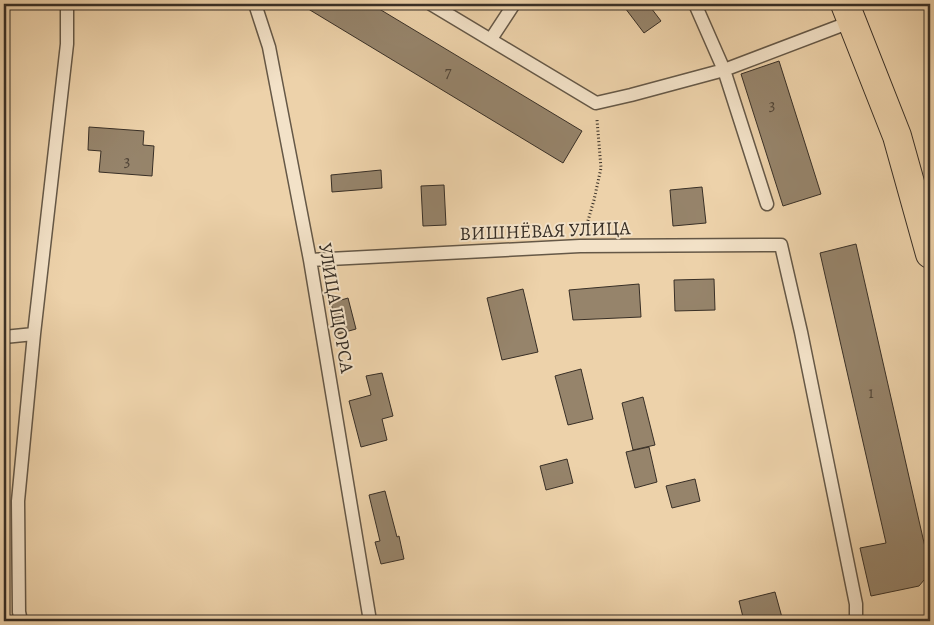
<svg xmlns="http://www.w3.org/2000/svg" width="934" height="625" font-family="Alegreya,serif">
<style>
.building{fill:#96846b;stroke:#382f26}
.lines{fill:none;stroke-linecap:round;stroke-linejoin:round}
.service-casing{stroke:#655847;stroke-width:15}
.primary-casing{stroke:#382f26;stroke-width:30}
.path{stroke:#382f26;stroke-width:3;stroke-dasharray:1 2.5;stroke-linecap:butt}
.service{stroke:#f3e2c8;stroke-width:12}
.primary{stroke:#edd2aa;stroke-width:28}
.labels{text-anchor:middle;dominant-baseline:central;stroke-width:4;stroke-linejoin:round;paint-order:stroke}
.number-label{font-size:16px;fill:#504437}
.street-label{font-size:19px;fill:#382f26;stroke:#f3e2c8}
</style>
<rect width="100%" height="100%" fill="#edd2aa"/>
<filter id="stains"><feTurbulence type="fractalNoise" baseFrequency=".004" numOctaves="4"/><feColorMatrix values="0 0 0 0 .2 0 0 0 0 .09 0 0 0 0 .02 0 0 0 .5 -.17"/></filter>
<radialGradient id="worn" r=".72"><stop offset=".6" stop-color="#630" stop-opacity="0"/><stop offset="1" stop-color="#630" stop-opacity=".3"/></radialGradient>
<!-- building -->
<path class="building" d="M 300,4 L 371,4 L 582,131 L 563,163 Z
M 622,4 L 648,4 L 661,21 L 644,33 Z
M 779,61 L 821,194 L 783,206 L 741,74 Z
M 89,127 L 144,131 L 143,145 L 154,146 L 152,176 L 99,172 L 101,151 L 88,150 Z
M 381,170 L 382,188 L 332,192 L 331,175 Z
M 444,185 L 446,225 L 423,226 L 421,186 Z
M 702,187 L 706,223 L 673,226 L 670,190 Z
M 856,244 L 930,569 L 930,573 L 919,586 L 871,596 L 860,548 L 886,543 L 820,253 Z
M 714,279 L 715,310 L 675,311 L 674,280 Z
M 639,284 L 641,317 L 573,320 L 569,290 Z
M 523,289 L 538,352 L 502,360 L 487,298 Z
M 348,298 L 356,329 L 338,334 L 331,303 Z
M 581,369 L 593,419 L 568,425 L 555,376 Z
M 382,373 L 393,416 L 382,419 L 387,440 L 361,447 L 349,401 L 371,395 L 366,376 Z
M 643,397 L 655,445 L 633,450 L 622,403 Z
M 649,447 L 657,482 L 635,488 L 626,452 Z
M 567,459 L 573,483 L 546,490 L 540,466 Z
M 695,479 L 700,501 L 672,508 L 666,486 Z
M 385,491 L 397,537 L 399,536 L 404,559 L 381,564 L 375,542 L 380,541 L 369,495 Z
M 775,592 L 783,621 L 744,621 L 739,601 Z"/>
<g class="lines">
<!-- service casing -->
<g class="service-casing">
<path id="service" d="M 255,4 L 269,47 L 310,260 L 370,621
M 431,4 L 596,103 L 631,95 L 724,70 L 695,4
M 491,39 L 514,4
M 767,204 L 724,70 L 853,21
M 310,260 L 580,246 L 781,245 L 801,332 L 856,604 L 856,621
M 4,337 L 34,334
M 21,621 L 19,612 L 18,501 L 34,334 L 67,44 L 67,4"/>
</g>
<!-- primary casing -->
<g class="primary-casing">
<path id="primary" d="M 845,4 L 897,136 L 930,254"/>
</g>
<!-- path -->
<path class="path" d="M 585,231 L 594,200 L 601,168 L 597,120"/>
<!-- service -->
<use href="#service" class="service"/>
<!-- primary -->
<use href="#primary" class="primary"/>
</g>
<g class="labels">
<!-- number labels -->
<g class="number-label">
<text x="448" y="72">7</text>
<text x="772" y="105">3</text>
<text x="127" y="161">3</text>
<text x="871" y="393">1</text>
</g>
<!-- street labels -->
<g class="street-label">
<text transform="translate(545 231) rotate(-2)">ВИШНЁВАЯ УЛИЦА</text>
<text transform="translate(336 308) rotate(80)">УЛИЦА ЩОРСА</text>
</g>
</g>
<!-- margin -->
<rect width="934" height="625" fill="none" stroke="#edd2aa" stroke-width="20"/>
<rect x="5" y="5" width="924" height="615" fill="none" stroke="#382f26" stroke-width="2.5"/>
<rect x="10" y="10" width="914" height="605" fill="none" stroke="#382f26"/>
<rect width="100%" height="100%" filter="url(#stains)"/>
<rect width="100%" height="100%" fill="url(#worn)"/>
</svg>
